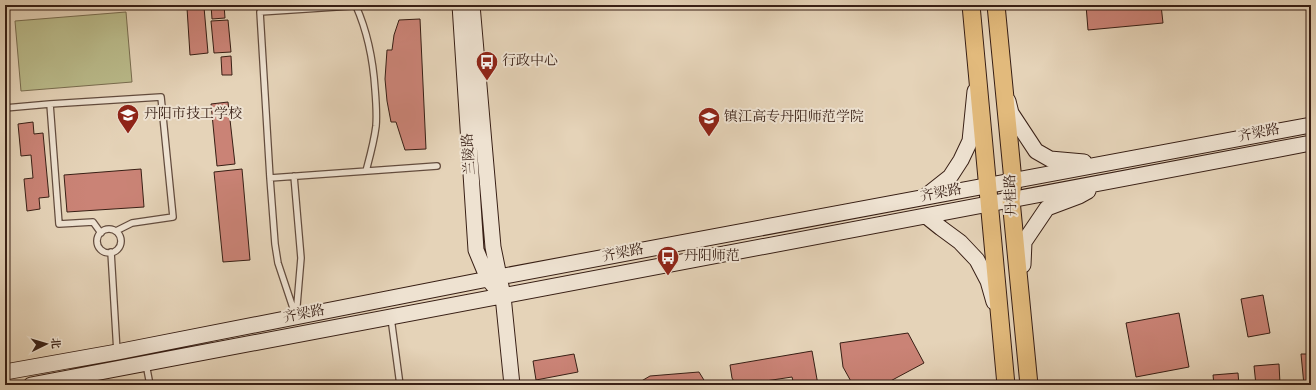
<svg xmlns="http://www.w3.org/2000/svg" width="1316" height="390" font-family="'Sorts Mill Goudy','Noto Serif SC',serif">
<style>
.green{fill:#babb8b;stroke:#796d50}
.building{fill:#ca8376;stroke:#381f15}
.lines{fill:none;stroke-linecap:round;stroke-linejoin:round}
.lane-casing{stroke:#634c3e;stroke-width:8}
.secondary-casing{stroke:#381f15;stroke-width:17}
.primary-casing{stroke:#381f15;stroke-width:19}
.lane{stroke:#eee2d1;stroke-width:5.5}
.secondary{stroke:#eee2d1;stroke-width:15}
.primary{stroke:#e2ba7c;stroke-width:17}
.labels{text-anchor:middle;dominant-baseline:central;stroke-width:4;stroke-linejoin:round;paint-order:stroke}
.poi-label{font-size:14px;fill:#381f15;stroke:#eee2d1;text-anchor:start}
.street-label{font-size:14px;fill:#381f15;stroke:#eee2d1}
</style>
<rect width="100%" height="100%" fill="#e5d3b8"/>
<filter id="stains"><feTurbulence type="fractalNoise" baseFrequency=".005" numOctaves="4"/><feColorMatrix values="0 0 0 0 .2 0 0 0 0 .09 0 0 0 0 .02 0 0 0 .5 -.17"/></filter>
<radialGradient id="worn" r=".72"><stop offset=".6" stop-color="#630" stop-opacity="0"/><stop offset="1" stop-color="#630" stop-opacity=".3"/></radialGradient>
<!-- green -->
<path class="green" d="M 126,12 L 132,82 L 21,91 L 15,21 Z"/>
<!-- building -->
<path class="building" d="M 211,5 L 224,5 L 225,18 L 212,19 Z
M 1086,5 L 1161,5 L 1163,23 L 1088,30 Z
M 204,7 L 208,53 L 190,55 L 187,8 Z
M 420,19 L 426,149 L 405,150 L 396,122 L 391,122 L 387,101 L 385,79 L 387,50 L 392,50 L 394,35 L 399,20 Z
M 228,20 L 231,52 L 214,53 L 211,21 Z
M 231,56 L 232,75 L 222,75 L 221,57 Z
M 228,102 L 235,164 L 217,166 L 211,104 Z
M 33,122 L 34,134 L 43,133 L 49,197 L 39,198 L 40,209 L 27,211 L 24,179 L 33,178 L 31,155 L 21,156 L 18,124 Z
M 141,169 L 144,207 L 67,212 L 64,175 Z
M 242,169 L 250,260 L 223,262 L 214,172 Z
M 1263,295 L 1270,333 L 1248,337 L 1241,299 Z
M 1179,313 L 1189,367 L 1136,377 L 1126,323 Z
M 908,333 L 924,363 L 883,385 L 853,385 L 843,367 L 840,343 Z
M 812,351 L 818,385 L 794,385 L 792,377 L 759,382 L 761,385 L 736,385 L 732,378 L 730,365 Z
M 574,354 L 578,372 L 536,380 L 533,361 Z
M 1301,354 L 1311,354 L 1311,385 L 1304,385 Z
M 1279,364 L 1280,384 L 1288,384 L 1288,385 L 1256,385 L 1254,366 Z
M 699,372 L 707,385 L 639,385 L 638,383 L 650,376 Z
M 1238,373 L 1239,385 L 1214,385 L 1213,375 Z"/>
<g class="lines">
<!-- lane casing -->
<g class="lane-casing">
<path id="lane" d="M 367,5 L 260,12 L 270,178 L 437,166
M 356,6 C 368,33 373,59 375,89 C 376,101 377,114 376,126 C 374,142 370,156 366,171
M 50,104 L 59,224 L 93,222 L 101,233
M 5,108 L 50,104 L 161,97 L 173,217 L 132,223 L 116,231
M 270,178 L 275,244 L 278,263 L 296,317 L 301,258 L 294,176
M97 241a12 12 0 1 1 24 0a12 12 0 1 1-24 0Z
M 111,252 L 117,352
M 391,318 L 400,385
M 146,364 L 150,385"/>
</g>
<!-- secondary casing -->
<g class="secondary-casing">
<path id="secondary" d="M 460,5 L 476,250 L 488,279 L 494,286
M 472,5 L 493,247 L 503,296 L 512,385
M 1008,101 L 1011,113 L 1036,151 L 1050,159 L 1084,162
M 926,196 L 950,177 L 961,160 L 970,141 L 975,91
M 926,216 L 941,228 L 960,242 L 977,260 L 988,281 L 994,302
M 1023,265 L 1024,242 L 1047,208 L 1079,196 L 1088,191
M 5,372 L 117,352 L 488,279 L 1311,125
M 31,385 L 1311,143"/>
</g>
<!-- primary casing -->
<g class="primary-casing">
<path id="primary" d="M 971,5 L 1006,385
M 996,5 L 1013,181 L 1011,200 L 1029,385"/>
</g>
<!-- lane -->
<use href="#lane" class="lane"/>
<!-- secondary -->
<use href="#secondary" class="secondary"/>
<!-- primary -->
<use href="#primary" class="primary"/>
</g>
<!-- icons -->
<defs>
<g id="bus-pin" transform="scale(1.15)"><path d="M0 17L-7.5 6A9.5 9.5 0 1 1 7.5 6Z" fill="#8f2418" stroke="#eee2d1"/><path d="M-5-6H5V4H4V6H2V4H-2V6H-4V4H-5ZM-3.5-4V0h7V-4ZM-3.5 1.2v1.5H-2V1.2ZM2 1.2v1.5H3.5V1.2Z" fill="#fff"/></g>
<g id="school-pin" transform="scale(1.15)"><path d="M0 17L-7.5 6A9.5 9.5 0 1 1 7.5 6Z" fill="#8f2418" stroke="#eee2d1"/><path d="M0-5L7-2L0 1L-7-2ZM-4 1L0 2.5L4 1V4Q0 6-4 4Z" fill="#fff"/></g>
</defs>
<g fill-rule="evenodd">
<use href="#bus-pin" x="487" y="62"/>
<use href="#school-pin" x="128" y="115"/>
<use href="#school-pin" x="709" y="118"/>
<use href="#bus-pin" x="668" y="257"/>
</g>
<g class="labels">
<!-- poi labels -->
<g class="poi-label">
<text x="502" y="62">行政中心</text>
<text x="144" y="115">丹阳市技工学校</text>
<text x="724" y="118">镇江高专丹阳师范学院</text>
<text x="684" y="257">丹阳师范</text>
</g>
<!-- street labels -->
<g class="street-label">
<text transform="translate(1259 134) rotate(-11)">齐梁路</text>
<text transform="translate(470 154) rotate(-94)">兰陵路</text>
<text transform="translate(941 194) rotate(-11)">齐梁路</text>
<text transform="translate(1012 195) rotate(-92)">丹桂路</text>
<text transform="translate(623 254) rotate(-11)">齐梁路</text>
<text transform="translate(304 315) rotate(-11)">齐梁路</text>
</g>
</g>
<!-- margin -->
<rect width="1316" height="390" fill="none" stroke="#e5d3b8" stroke-width="20"/>
<rect x="6" y="6" width="1304" height="378" fill="none" stroke="#381f15" stroke-width="2"/>
<rect x="10" y="10" width="1296" height="370" fill="none" stroke="#381f15"/>
<!-- north arrow -->
<g transform="translate(46 344) rotate(85)" stroke="#eee2d1" stroke-width="3" paint-order="stroke">
<path d="M0-3L7 15L0 10L-7 15Z" fill="#381f15"/>
<text y="-6" font-size="11" font-weight="bold" text-anchor="middle" fill="#381f15">北</text>
</g>
<rect width="100%" height="100%" filter="url(#stains)"/>
<rect width="100%" height="100%" fill="url(#worn)"/>
</svg>
